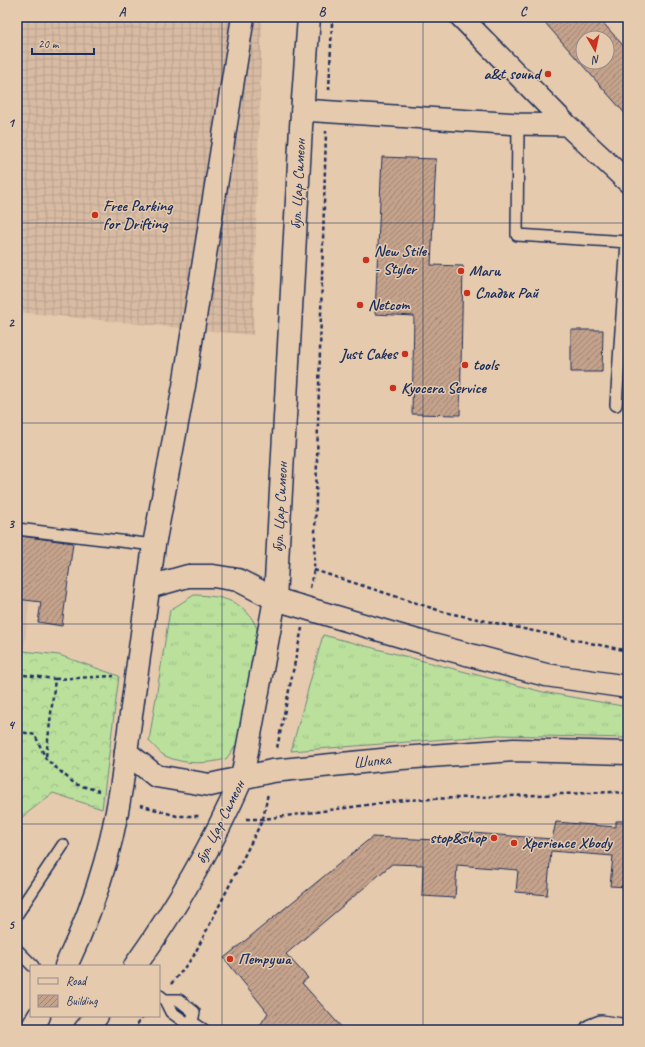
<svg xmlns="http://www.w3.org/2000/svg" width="645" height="1047" font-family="Caveat,sans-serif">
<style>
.built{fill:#d8bba2}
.industrial{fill:url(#industrial-grid)}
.grass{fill:url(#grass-tufts);stroke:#6a887d}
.forest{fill:url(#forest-crowns);stroke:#6a887d}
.building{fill:url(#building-hatch);stroke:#1b2f5e;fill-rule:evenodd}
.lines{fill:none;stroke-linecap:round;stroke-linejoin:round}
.service-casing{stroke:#1b2f5e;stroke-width:14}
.minor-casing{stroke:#1b2f5e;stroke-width:24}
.tertiary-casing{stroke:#1b2f5e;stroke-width:25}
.secondary-casing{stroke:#1b2f5e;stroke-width:25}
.path{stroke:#1b2f5e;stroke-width:2.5;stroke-dasharray:4 3;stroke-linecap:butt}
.service{stroke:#e6caad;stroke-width:11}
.minor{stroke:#e6caad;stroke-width:21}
.tertiary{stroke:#e6caad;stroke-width:22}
.secondary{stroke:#e6caad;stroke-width:22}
.grid{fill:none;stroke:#1b2f5e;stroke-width:1;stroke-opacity:0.55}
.poi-dot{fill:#c8321e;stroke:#e6caad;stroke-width:1.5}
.labels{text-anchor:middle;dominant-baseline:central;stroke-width:3;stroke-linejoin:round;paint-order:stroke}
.poi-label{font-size:16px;font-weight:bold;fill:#1b2f5e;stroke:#e6caad;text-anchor:start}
.street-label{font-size:16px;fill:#1b2f5e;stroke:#e6caad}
.neatline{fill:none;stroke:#1b2f5e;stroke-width:1.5}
.grid-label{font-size:13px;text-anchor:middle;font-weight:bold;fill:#1b2f5e}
</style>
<defs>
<pattern id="industrial-grid" width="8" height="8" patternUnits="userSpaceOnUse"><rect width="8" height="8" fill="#d8bba2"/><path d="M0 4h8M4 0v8" fill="none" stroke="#b9a18e"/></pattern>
<pattern id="grass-tufts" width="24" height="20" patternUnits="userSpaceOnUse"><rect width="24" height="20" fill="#bae09c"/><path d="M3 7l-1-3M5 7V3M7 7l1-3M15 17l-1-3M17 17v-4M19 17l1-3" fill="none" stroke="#9fc089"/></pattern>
<pattern id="forest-crowns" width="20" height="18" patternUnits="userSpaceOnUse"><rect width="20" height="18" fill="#bae09c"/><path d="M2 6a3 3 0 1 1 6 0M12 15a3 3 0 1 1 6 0" fill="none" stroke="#9fc089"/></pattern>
<pattern id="building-hatch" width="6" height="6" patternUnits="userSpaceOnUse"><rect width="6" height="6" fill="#c4a28b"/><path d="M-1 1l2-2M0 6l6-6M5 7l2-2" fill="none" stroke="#9e8475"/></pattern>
</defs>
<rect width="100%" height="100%" fill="#e6caad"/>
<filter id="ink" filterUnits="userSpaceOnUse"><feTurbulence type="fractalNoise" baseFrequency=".025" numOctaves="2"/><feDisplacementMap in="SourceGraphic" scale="8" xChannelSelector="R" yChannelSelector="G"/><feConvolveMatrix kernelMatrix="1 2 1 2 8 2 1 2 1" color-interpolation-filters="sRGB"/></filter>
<g filter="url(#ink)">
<!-- built -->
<path class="built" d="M 17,599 L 29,601 L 17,724 Z"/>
<!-- industrial -->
<path class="industrial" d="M 17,17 L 262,17 L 253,335 L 17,312 Z"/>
<!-- grass -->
<path class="grass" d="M 194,595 C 221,596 246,600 257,629 L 240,740 L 226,759 C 206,764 185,765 165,756 C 159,753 154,745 149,741 L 170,610 Z
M 323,635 L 543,692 L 628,707 L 628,738 L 498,735 L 291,751 Z"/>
<!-- forest -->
<path class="forest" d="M 23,651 L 59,655 L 119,676 L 102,809 L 53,793 L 17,821 L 17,725 Z"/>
<!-- building -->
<path class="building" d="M 540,17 L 598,17 L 628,51 L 628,117 ZM 583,38 L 607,38 L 607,62 L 583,62 Z
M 382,157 L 436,159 L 431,265 L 463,266 L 460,415 L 412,414 L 414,316 L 375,314 Z
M 571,330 L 603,330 L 602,372 L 571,372 Z
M 21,536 L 73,543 L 62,626 L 38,622 L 41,602 L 17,599 L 17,564 Z
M 616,821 L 628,821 L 628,887 L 610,886 L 613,856 L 551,851 L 547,895 L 516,892 L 518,870 L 457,865 L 455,898 L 422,896 L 423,865 L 392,864 L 286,954 L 308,978 L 302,983 L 344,1030 L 257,1030 L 268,1013 L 224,958 L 372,837 L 458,841 L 459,832 L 552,839 L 556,822 L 616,827 Z"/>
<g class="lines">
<!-- service casing -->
<g class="service-casing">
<path id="service" d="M 518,124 L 517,235 L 628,242
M 616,405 L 627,242
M 17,529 L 154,545
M 17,914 L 63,845
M 17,950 L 33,966
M 160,996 L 165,1000 L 179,1000 L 194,1012 L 192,1022
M 165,1000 L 171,1012 L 185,1022 L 192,1022 L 204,1030"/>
</g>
<!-- minor casing -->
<g class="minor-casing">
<path id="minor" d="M 461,17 L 567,125
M 302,110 L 518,124 L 567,125 L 628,182
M 591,1030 L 601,1026 L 628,1030"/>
</g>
<!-- tertiary casing -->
<g class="tertiary-casing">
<path id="tertiary" d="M 66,966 C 100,894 117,831 126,752
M 135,966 C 177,907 213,844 242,778
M 31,1030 L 39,1016
M 85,1030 L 97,1016"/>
</g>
<!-- secondary casing -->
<g class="secondary-casing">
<path id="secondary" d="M 243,17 L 184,386 L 154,545 L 126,752 L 156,776 L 210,785 L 272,771 L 402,758 L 514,750 L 628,753
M 149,587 L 188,576 L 213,576 L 238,580 L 275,599 L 421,642 L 546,675 L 628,687
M 242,778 L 275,599 L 301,127 L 309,17"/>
</g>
<!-- path -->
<path class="path" d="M 329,90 L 332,23
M 314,570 L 444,612 L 628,651
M 310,588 L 314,570 L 326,131
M 17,674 L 55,679 L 46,757
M 55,679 L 114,676
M 17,731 L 35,735 L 46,759 L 75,784 L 99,791
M 277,748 L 302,628
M 140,805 L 177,816 L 201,816
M 246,819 L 263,819 L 404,800 L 615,792 L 628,794
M 171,984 L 193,957 L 216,912 L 263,819 L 268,793
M 132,1030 L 144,1016"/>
<!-- service -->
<use href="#service" class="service"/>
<!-- minor -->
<use href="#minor" class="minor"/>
<!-- tertiary -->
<use href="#tertiary" class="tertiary"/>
<!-- secondary -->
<use href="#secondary" class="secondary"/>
</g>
</g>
<!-- grid -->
<path class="grid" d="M 222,17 L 222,1030M 423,17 L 423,1030M 17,223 L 628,223M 17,423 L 628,423M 17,624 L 628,624M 17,824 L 628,824"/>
<!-- markers -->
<g class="poi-dot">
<circle cx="548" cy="74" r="4"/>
<circle cx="95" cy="215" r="4"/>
<circle cx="366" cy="260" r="4"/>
<circle cx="461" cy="271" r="4"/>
<circle cx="467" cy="293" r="4"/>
<circle cx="360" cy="305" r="4"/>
<circle cx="405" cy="354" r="4"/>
<circle cx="465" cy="365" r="4"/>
<circle cx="393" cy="388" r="4"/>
<circle cx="494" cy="838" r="4"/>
<circle cx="514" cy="843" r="4"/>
<circle cx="230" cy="959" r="4"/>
</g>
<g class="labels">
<!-- poi labels -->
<g class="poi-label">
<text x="540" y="74" text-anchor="end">a&amp;t sound</text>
<text x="103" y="206">Free Parking<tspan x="103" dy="18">for Drifting</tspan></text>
<text x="374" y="251">New Stile<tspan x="374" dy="18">- Styler</tspan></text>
<text x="469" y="271">Маги</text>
<text x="475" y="293">Сладък Рай</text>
<text x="368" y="305">Netcom</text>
<text x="397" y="354" text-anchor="end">Just Cakes</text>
<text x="473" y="365">tools</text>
<text x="401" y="388">Kyocera Service</text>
<text x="486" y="838" text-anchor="end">stop&amp;shop</text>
<text x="522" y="843">Xperience Xbody</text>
<text x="238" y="959">Петруша</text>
</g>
<!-- street labels -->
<g class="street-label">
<text transform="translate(298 184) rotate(-87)">бул. Цар Симеон</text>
<text transform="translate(280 507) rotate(-87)">бул. Цар Симеон</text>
<text transform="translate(372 761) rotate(-6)">Шипка</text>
<text transform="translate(220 822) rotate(-63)">бул. Цар Симеон</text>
</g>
</g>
<!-- margin -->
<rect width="645" height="1047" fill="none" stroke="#e6caad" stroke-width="44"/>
<!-- legend -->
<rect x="30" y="965" width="130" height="52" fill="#e6caad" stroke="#958c8d"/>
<rect x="38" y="978" width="20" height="6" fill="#e6caad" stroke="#958c8d"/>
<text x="66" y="985" font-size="12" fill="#1b2f5e">Road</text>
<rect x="38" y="995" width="20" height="12" fill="url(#building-hatch)" stroke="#958c8d"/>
<text x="66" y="1005" font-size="12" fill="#1b2f5e">Building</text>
<!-- north arrow -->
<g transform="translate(595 50) rotate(171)"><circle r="19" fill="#e6caad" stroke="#958c8d"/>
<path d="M0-3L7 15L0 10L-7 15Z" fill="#c8321e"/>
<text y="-6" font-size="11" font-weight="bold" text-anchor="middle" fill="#1b2f5e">N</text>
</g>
<!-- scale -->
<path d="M32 48v6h62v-6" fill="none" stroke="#1b2f5e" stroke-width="2"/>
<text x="38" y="48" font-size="12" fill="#1b2f5e" stroke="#e6caad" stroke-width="3" paint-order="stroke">20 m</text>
<rect x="22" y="22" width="601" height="1003" class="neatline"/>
<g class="grid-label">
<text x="122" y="16">A</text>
<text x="322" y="16">B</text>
<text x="523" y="16">C</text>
<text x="11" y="127">1</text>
<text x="11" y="327">2</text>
<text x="11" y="528">3</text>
<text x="11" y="729">4</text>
<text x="11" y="929">5</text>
</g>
</svg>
